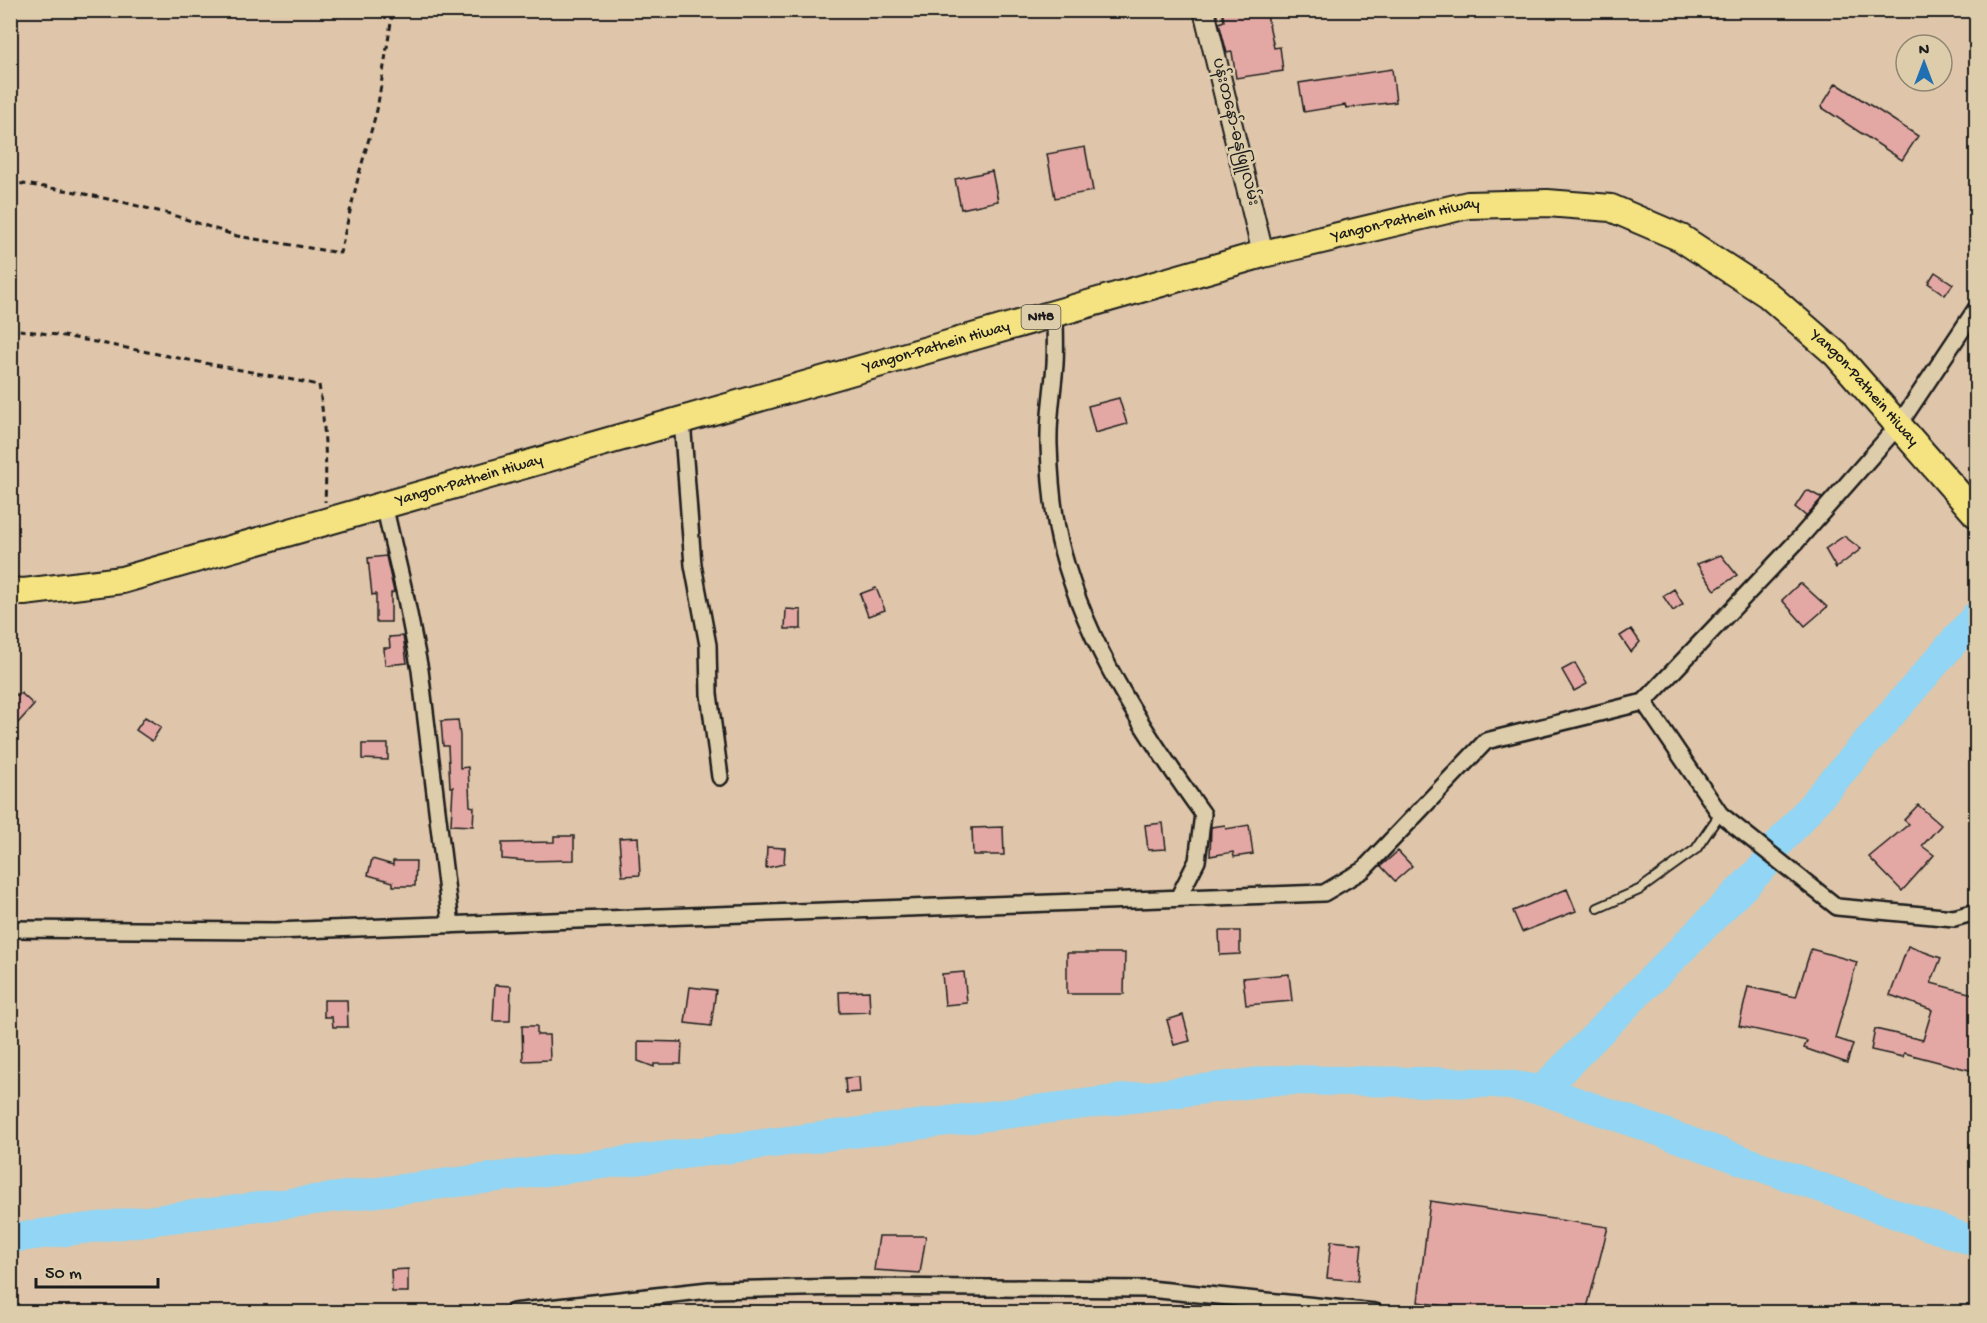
<svg xmlns="http://www.w3.org/2000/svg" width="1987" height="1323" font-family="'Gochi Hand','Noto Sans Myanmar',sans-serif">
<style>
.lines{fill:none;stroke-linecap:round;stroke-linejoin:round}
.river{stroke:#92d5f4;stroke-width:30}
.building{fill:#e3a8a4;stroke:#1c1c1c;stroke-width:1.5}
.service-casing{stroke:#1c1c1c;stroke-width:12}
.minor-casing{stroke:#1c1c1c;stroke-width:20}
.tertiary-casing{stroke:#1c1c1c;stroke-width:24}
.trunk-casing{stroke:#1c1c1c;stroke-width:30}
.path{stroke:#1c1c1c;stroke-width:3;stroke-dasharray:6 4.5;stroke-linecap:butt}
.service{stroke:#decdab;stroke-width:8}
.minor{stroke:#decdab;stroke-width:15}
.tertiary{stroke:#decdab;stroke-width:20}
.trunk{stroke:#f5e382;stroke-width:26}
.labels{text-anchor:middle;dominant-baseline:central;stroke-width:5;stroke-linejoin:round;paint-order:stroke}
.shield{fill:#decdab;stroke:#565147;stroke-width:1.5}
.shield-label{font-size:15px;font-weight:bold;fill:#1c1c1c}
.street-label{font-size:16px;fill:#1c1c1c;stroke:#decdab}
</style>
<rect width="100%" height="100%" fill="#dfc6aa"/>
<filter id="ink" filterUnits="userSpaceOnUse"><feTurbulence type="fractalNoise" baseFrequency=".0167" numOctaves="2"/><feDisplacementMap in="SourceGraphic" scale="12" xChannelSelector="R" yChannelSelector="G"/><feConvolveMatrix kernelMatrix="1 2 1 2 8 2 1 2 1" color-interpolation-filters="sRGB"/></filter>
<g filter="url(#ink)">
<g class="lines">
<!-- river -->
<path class="river" d="M 1777,846 L 1976,616
M 1542,1090 L 1765,865
M 10,1238 L 1276,1080 L 1494,1083 L 1542,1090 L 1976,1242"/>
</g>
<!-- building -->
<path class="building" d="M 1222,10 L 1266,10 L 1274,48 L 1280,47 L 1283,71 L 1236,78 L 1232,52 L 1227,53 L 1219,23 L 1224,21 Z
M 1392,69 L 1396,102 L 1346,108 L 1345,105 L 1304,112 L 1299,83 Z
M 1836,83 L 1918,136 L 1902,160 L 1821,107 Z
M 1085,147 L 1093,191 L 1055,198 L 1047,154 Z
M 992,171 L 998,201 L 961,209 L 955,179 Z
M 1935,272 L 1953,284 L 1945,295 L 1928,283 Z
M 1119,398 L 1127,424 L 1095,433 L 1088,406 Z
M 1809,491 L 1822,498 L 1806,516 L 1795,507 L 1805,492 Z
M 1844,536 L 1861,549 L 1836,568 L 1825,549 Z
M 1721,555 L 1737,575 L 1715,590 L 1697,564 Z
M 386,556 L 394,592 L 391,593 L 391,622 L 376,622 L 376,594 L 372,595 L 368,558 Z
M 1799,584 L 1802,584 L 1827,607 L 1805,626 L 1782,600 Z
M 876,588 L 885,610 L 868,616 L 860,594 Z
M 1674,589 L 1683,604 L 1673,611 L 1663,596 Z
M 786,609 L 801,610 L 801,629 L 785,629 Z
M 1631,629 L 1640,642 L 1631,652 L 1620,636 Z
M 403,636 L 407,663 L 385,665 L 384,648 L 390,648 L 389,637 Z
M 1575,663 L 1587,684 L 1574,691 L 1562,670 Z
M 10,689 L 18,696 L 21,693 L 34,705 L 17,724 L 10,718 Z
M 145,717 L 161,727 L 152,741 L 136,730 Z
M 458,720 L 460,736 L 460,768 L 468,767 L 470,806 L 474,807 L 473,826 L 451,825 L 453,787 L 450,787 L 448,746 L 443,746 L 441,721 Z
M 362,744 L 388,744 L 388,760 L 362,759 Z
M 1918,805 L 1941,825 L 1922,846 L 1934,855 L 1902,891 L 1869,857 L 1909,824 L 1904,820 Z
M 1163,823 L 1166,849 L 1148,850 L 1145,825 Z
M 1225,825 L 1226,829 L 1249,825 L 1253,854 L 1234,857 L 1233,852 L 1210,856 L 1211,827 Z
M 1003,827 L 1004,855 L 973,855 L 972,828 Z
M 554,836 L 574,836 L 574,860 L 529,861 L 502,859 L 502,843 L 554,842 Z
M 638,837 L 640,875 L 622,876 L 619,838 Z
M 767,847 L 785,848 L 784,864 L 766,868 Z
M 1398,851 L 1412,866 L 1395,881 L 1381,866 Z
M 372,859 L 393,865 L 393,861 L 416,861 L 415,886 L 393,886 L 393,882 L 368,875 Z
M 1567,889 L 1576,911 L 1522,932 L 1513,911 Z
M 1219,931 L 1240,931 L 1240,954 L 1220,955 Z
M 1908,946 L 1941,958 L 1931,983 L 1977,995 L 1977,1072 L 1904,1053 L 1903,1057 L 1871,1050 L 1875,1029 L 1923,1040 L 1932,1010 L 1890,995 Z
M 1811,949 L 1857,962 L 1835,1038 L 1853,1044 L 1847,1063 L 1804,1048 L 1807,1041 L 1739,1026 L 1748,987 L 1796,997 Z
M 1067,953 L 1125,953 L 1124,994 L 1067,994 Z
M 964,972 L 967,1003 L 945,1005 L 942,974 Z
M 1289,974 L 1292,1001 L 1246,1005 L 1243,978 Z
M 495,985 L 511,986 L 510,1021 L 493,1021 Z
M 690,987 L 716,990 L 711,1026 L 685,1023 Z
M 869,991 L 870,1012 L 840,1013 L 839,992 Z
M 324,1000 L 347,1000 L 348,1027 L 333,1027 L 332,1017 L 324,1017 Z
M 1183,1015 L 1190,1041 L 1174,1045 L 1167,1020 Z
M 522,1026 L 537,1026 L 537,1035 L 549,1035 L 550,1060 L 523,1061 Z
M 638,1041 L 682,1042 L 681,1064 L 654,1064 L 654,1067 L 638,1061 Z
M 859,1077 L 860,1092 L 846,1093 L 845,1078 Z
M 1430,1201 L 1608,1227 L 1586,1312 L 1486,1312 L 1418,1302 Z
M 879,1236 L 926,1236 L 920,1273 L 874,1270 Z
M 1331,1241 L 1362,1244 L 1358,1281 L 1327,1278 Z
M 408,1269 L 408,1292 L 392,1292 L 391,1270 Z"/>
<g class="lines">
<!-- service casing -->
<g class="service-casing">
<path id="service" d="M 1598,908 L 1639,890 L 1696,849 L 1720,814"/>
</g>
<!-- minor casing -->
<g class="minor-casing">
<path id="minor" d="M 1055,313 C 1055,330 1056,347 1055,364 C 1053,392 1048,416 1049,445 C 1050,480 1053,516 1062,550 C 1088,648 1144,732 1203,814 L 1197,861 L 1178,898
M 682,420 L 693,565 L 708,645 L 709,694 L 720,777
M 384,505 L 406,599 L 420,670 L 451,925
M 1644,702 L 1720,814 L 1837,907 L 1954,918 L 1976,912
M 10,929 L 274,931 L 1324,893 L 1363,870 L 1486,741 L 1644,702 L 1797,541 L 1898,426 L 1976,309
M 513,1312 L 709,1290 L 849,1287 L 1149,1289 L 1375,1312"/>
</g>
<!-- tertiary casing -->
<g class="tertiary-casing">
<path id="tertiary" d="M 1204,10 L 1263,254"/>
</g>
<!-- trunk casing -->
<g class="trunk-casing">
<g id="trunk">
<path id="s1" d="M 10,591 L 24,592 L 122,580 L 1263,254 L 1468,205 L 1547,203 L 1611,208 L 1681,238 L 1767,294 L 1836,354 L 1976,514"/>
</g>
</g>
<!-- path -->
<path class="path" d="M 10,182 L 71,191 L 122,202 L 170,214 L 237,236 L 340,253 L 359,174 L 377,110 L 393,10
M 10,326 L 19,330 L 64,336 L 319,385 C 325,424 327,463 325,502"/>
<!-- service -->
<use href="#service" class="service"/>
<!-- minor -->
<use href="#minor" class="minor"/>
<!-- tertiary -->
<use href="#tertiary" class="tertiary"/>
<!-- trunk -->
<use href="#trunk" class="trunk"/>
</g>
</g>
<g class="labels">
<!-- shield labels -->
<rect class="shield" x="1021.5" y="305" width="39" height="24" rx="4.5"/>
<g class="shield-label">
<text x="1041" y="317">NH8</text>
</g>
<!-- street labels -->
<g class="street-label">
<text transform="translate(1234 132) rotate(76)">ပန်းတနော်-ဓနုဖြူလမ်း</text>
<text stroke="none"><textPath href="#s1" startOffset="1446">Yangon-Pathein Hiway</textPath></text>
<text stroke="none"><textPath href="#s1" startOffset="960">Yangon-Pathein Hiway</textPath></text>
<text stroke="none"><textPath href="#s1" startOffset="1968">Yangon-Pathein Hiway</textPath></text>
<text stroke="none"><textPath href="#s1" startOffset="474">Yangon-Pathein Hiway</textPath></text>
</g>
</g>
<!-- margin -->
<rect width="1987" height="1323" fill="none" stroke="#decdab" stroke-width="36"/>
<rect x="18" y="18" width="1951" height="1287" fill="none" stroke="#1c1c1c" stroke-width="2" filter="url(#ink)"/>
<!-- north arrow -->
<g transform="translate(1924 63)"><circle r="28" fill="#decdab" stroke="#908672" stroke-width="1.5"/>
<path d="M0-4.5L10 22L0 15L-10 22Z" fill="#1f6fb2"/>
<text y="-9" font-size="16" font-weight="bold" text-anchor="middle" fill="#1c1c1c">N</text>
</g>
<!-- scale -->
<path d="M36 1278v9h122v-9" fill="none" stroke="#1c1c1c" stroke-width="3"/>
<text x="45" y="1278" font-size="18" fill="#1c1c1c" stroke="#decdab" stroke-width="4.5" paint-order="stroke">50 m</text>
</svg>
